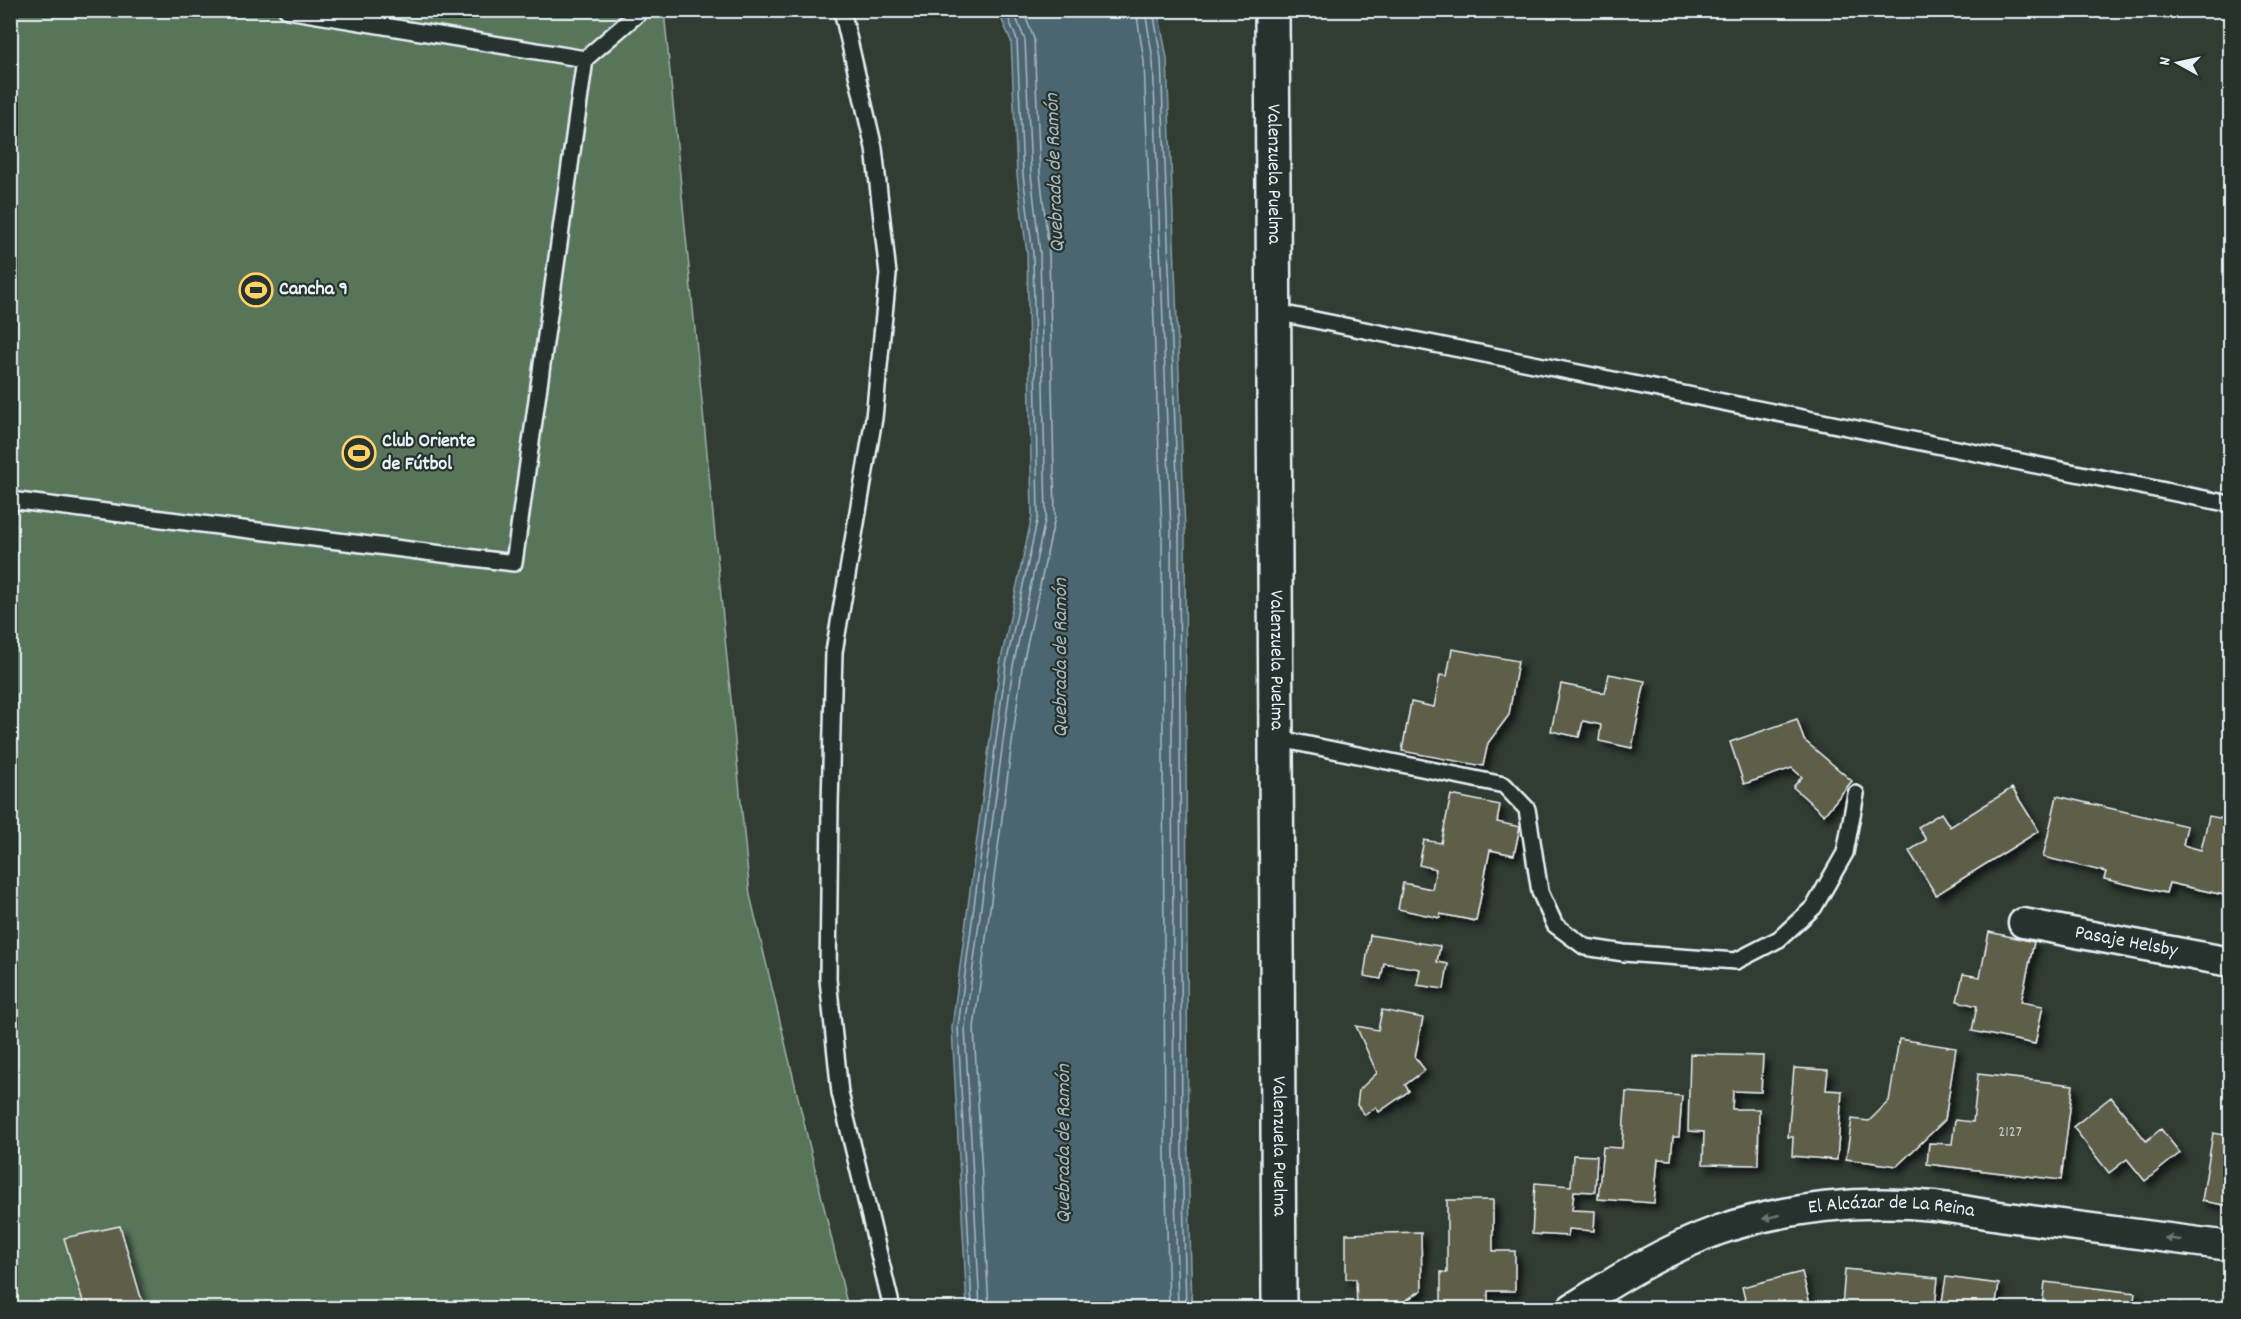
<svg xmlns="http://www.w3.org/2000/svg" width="2241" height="1319" font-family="Dekko,sans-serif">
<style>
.green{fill:#58745a;stroke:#a0b2a9;stroke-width:1.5}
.water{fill:#4c6671;stroke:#8a9ea7;stroke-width:1.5}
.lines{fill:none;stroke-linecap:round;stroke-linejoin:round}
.shore{stroke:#aab9c2;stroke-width:1.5}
.building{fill:#5f5e4a;stroke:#e8f1f8;stroke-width:1.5;filter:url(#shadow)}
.lane-casing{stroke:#e8f1f8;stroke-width:20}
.street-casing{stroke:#e8f1f8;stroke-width:33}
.secondary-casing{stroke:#e8f1f8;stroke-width:38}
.lane{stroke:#26332d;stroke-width:15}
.street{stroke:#26332d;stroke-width:28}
.secondary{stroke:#26332d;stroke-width:33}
.oneway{fill:#6a7674}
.labels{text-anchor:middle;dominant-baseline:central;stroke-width:4.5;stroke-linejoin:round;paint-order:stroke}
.number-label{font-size:16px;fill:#c6cccc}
.street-label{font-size:20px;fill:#e8f1f8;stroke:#26332d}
.poi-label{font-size:20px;font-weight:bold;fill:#e8f1f8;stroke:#26332d;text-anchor:start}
.water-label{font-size:21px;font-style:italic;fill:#aab9c2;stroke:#26332d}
</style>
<defs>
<filter id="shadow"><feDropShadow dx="5.5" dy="5.5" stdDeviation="3" flood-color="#0009"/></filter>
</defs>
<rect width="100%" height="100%" fill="#313c33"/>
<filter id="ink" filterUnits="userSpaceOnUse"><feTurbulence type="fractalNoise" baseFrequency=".0167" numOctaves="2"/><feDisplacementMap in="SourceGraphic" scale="12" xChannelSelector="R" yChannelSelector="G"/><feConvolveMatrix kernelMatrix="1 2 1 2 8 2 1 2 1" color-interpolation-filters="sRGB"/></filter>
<g filter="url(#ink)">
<!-- green -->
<path class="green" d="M 11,11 L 664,11 L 750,895 L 848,1308 L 11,1308 Z"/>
<!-- water -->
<path class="water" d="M 998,11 L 1158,11 L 1167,58 L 1185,531 L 1188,1152 L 1192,1308 L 967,1308 L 952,1027 L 1000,664 L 1032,516 L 1027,254 L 1017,175 L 1011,41 Z"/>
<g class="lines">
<!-- shore -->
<path class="shore" d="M 1136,10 L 1144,61 L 1162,532 L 1165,1152 L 1169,1308
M 1145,10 L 1153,60 L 1171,531 L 1174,1152 L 1178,1308
M 1153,10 L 1161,59 L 1179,531 L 1182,1152 L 1186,1308
M 972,1308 L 958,1027 L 1006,665 L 1038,516 L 1033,254 L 1023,175 L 1017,40 L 1005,10
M 980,1308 L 965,1028 L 1013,666 L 1046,516 L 1040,253 L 1031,174 L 1025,40 L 1013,10
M 989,1308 L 974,1028 L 1022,668 L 1055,517 L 1049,252 L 1040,173 L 1034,39 L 1023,10"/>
</g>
<!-- building -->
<path class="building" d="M 1452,649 L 1518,661 L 1509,715 L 1488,743 L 1483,766 L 1402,751 L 1411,702 L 1434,707 L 1440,675 L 1447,676 Z
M 1609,674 L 1645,681 L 1632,748 L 1599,741 L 1601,725 L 1583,721 L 1579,737 L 1551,731 L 1561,684 L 1605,693 Z
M 1797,719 L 1804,740 L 1852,781 L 1824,815 L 1793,787 L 1802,777 L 1792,768 L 1744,784 L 1730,742 Z
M 2012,788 L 2039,831 L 1936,895 L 1909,851 L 1926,840 L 1918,827 L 1941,813 L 1950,827 Z
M 1451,795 L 1500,805 L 1497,822 L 1520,827 L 1514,855 L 1490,850 L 1476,921 L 1440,914 L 1440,918 L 1398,909 L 1403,883 L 1432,889 L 1436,869 L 1419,865 L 1424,840 L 1441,843 Z
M 2057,796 L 2187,826 L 2183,845 L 2201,850 L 2209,816 L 2230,820 L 2230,864 L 2224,895 L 2169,883 L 2166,893 L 2104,879 L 2106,872 L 2043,857 Z
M 1989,932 L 2034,942 L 2021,1002 L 2043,1006 L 2035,1044 L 1972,1031 L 1977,1006 L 1957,1001 L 1963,974 L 1980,977 Z
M 1370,935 L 1440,946 L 1437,962 L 1448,964 L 1444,989 L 1417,985 L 1420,969 L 1384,963 L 1381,979 L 1364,976 Z
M 1382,1010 L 1423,1018 L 1415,1057 L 1425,1070 L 1405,1085 L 1409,1091 L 1379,1112 L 1376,1107 L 1365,1115 L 1357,1105 L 1359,1090 L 1377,1073 L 1356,1026 L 1378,1030 Z
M 1899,1039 L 1956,1048 L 1945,1120 L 1897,1166 L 1846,1159 L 1852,1119 L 1869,1121 L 1889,1101 Z
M 1690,1054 L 1763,1056 L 1761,1092 L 1733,1091 L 1732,1109 L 1759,1109 L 1758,1165 L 1703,1164 L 1704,1132 L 1688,1131 Z
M 1794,1068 L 1828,1070 L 1826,1090 L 1842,1091 L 1837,1160 L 1792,1156 L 1793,1137 L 1788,1137 Z
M 1978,1074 L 2073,1085 L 2061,1180 L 1927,1164 L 1929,1143 L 1952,1144 L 1955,1120 L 1973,1122 Z
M 1626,1092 L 1682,1096 L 1679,1137 L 1673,1137 L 1671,1160 L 1658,1159 L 1654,1203 L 1598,1199 L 1603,1147 L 1622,1148 Z
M 2111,1097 L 2146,1141 L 2161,1129 L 2180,1153 L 2145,1181 L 2127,1159 L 2109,1173 L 2073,1127 Z
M 2213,1133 L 2230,1136 L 2230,1206 L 2202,1201 Z
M 1573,1155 L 1597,1156 L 1595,1192 L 1574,1191 L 1572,1210 L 1595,1211 L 1594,1231 L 1569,1229 L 1568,1236 L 1532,1234 L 1535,1183 L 1571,1186 Z
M 1447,1200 L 1493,1200 L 1493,1251 L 1515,1251 L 1515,1291 L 1488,1291 L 1488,1308 L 1441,1308 L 1441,1272 L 1447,1273 Z
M 120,1226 L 144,1308 L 85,1308 L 64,1238 Z
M 1421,1232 L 1422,1290 L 1399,1305 L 1401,1308 L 1357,1308 L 1356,1279 L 1346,1279 L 1346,1234 Z
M 1845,1269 L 1938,1278 L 1935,1308 L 1842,1308 Z
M 1802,1272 L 1811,1308 L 1747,1308 L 1742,1287 Z
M 1946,1277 L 1999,1284 L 1995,1308 L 1941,1308 Z
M 2045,1282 L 2135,1293 L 2133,1308 L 2042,1308 Z
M 2178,1304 L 2209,1308 L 2177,1308 Z"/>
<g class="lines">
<!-- lane casing -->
<g class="lane-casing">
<path id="lane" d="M 287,10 L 585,59
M 842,10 L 874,148 L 888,274 L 874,418 L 834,652 L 830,805 L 828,979 L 840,1093 L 892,1308
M 1275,312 L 2230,504
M 10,500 L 514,563 L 585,59 L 642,10
M 1275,738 L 1504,785 L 1527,809 L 1540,892 L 1555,925 L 1585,947 L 1624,953 L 1736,961 L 1779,939 L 1814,907 L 1845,853 L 1856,794"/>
</g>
<!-- street casing -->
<g class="street-casing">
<g id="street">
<path id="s1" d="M 2023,923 L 2230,962"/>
<path id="s2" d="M 1572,1308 C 1619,1278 1666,1249 1719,1230 C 1787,1207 1863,1199 1934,1206 C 1961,1209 1988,1215 2015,1218 C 2087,1227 2159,1237 2230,1246"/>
</g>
</g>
<!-- secondary casing -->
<g class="secondary-casing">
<g id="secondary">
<path id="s3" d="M 1272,10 L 1279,1308"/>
</g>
</g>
<!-- lane -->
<use href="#lane" class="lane"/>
<!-- street -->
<use href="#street" class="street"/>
<!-- secondary -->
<use href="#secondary" class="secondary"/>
</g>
<!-- one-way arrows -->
<defs><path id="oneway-solid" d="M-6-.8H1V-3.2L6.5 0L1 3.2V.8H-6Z" transform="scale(1.5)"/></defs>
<g class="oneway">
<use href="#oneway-solid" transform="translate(1771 1217) rotate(167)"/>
<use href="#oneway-solid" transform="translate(2173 1239) rotate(-172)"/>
</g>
</g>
<!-- icons -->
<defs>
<g id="stadium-ring" transform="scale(1.725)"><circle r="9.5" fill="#26332d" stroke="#ffd166" stroke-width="1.5"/><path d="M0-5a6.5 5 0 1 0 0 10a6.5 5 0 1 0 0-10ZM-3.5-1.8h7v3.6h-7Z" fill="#ffd166"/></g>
</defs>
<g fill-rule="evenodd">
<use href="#stadium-ring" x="256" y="290"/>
<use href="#stadium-ring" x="359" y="453"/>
</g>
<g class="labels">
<!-- number labels -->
<g class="number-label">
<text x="2010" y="1132">2127</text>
</g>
<!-- street labels -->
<g class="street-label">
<text stroke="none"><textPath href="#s3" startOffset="164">Valenzuela Puelma</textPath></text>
<text stroke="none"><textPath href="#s3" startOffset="650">Valenzuela Puelma</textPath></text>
<text stroke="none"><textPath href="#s1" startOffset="105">Pasaje Helsby</textPath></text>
<text stroke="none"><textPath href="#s3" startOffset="1136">Valenzuela Puelma</textPath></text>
<text stroke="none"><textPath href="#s2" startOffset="342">El Alcázar de La Reina</textPath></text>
</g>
<!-- poi labels -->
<g class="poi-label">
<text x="279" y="290">Cancha 9</text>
<text x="382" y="442">Club Oriente<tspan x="382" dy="23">de Fútbol</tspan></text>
</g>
<!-- water labels -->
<g class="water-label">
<text transform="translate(1056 173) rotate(-92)">Quebrada de Ramón</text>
<text transform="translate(1062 658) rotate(-90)">Quebrada de Ramón</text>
<text transform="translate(1065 1144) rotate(-90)">Quebrada de Ramón</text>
</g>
</g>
<!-- margin -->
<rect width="2241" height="1319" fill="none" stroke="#26332d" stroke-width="36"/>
<rect x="18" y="18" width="2205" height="1283" fill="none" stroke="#e8f1f8" stroke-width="2" filter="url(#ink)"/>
<!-- north arrow -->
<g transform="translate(2178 63) rotate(278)" stroke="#26332d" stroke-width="4.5" paint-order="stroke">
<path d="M0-4.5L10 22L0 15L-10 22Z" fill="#e8f1f8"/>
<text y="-9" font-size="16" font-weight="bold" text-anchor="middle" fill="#e8f1f8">N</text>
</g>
</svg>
